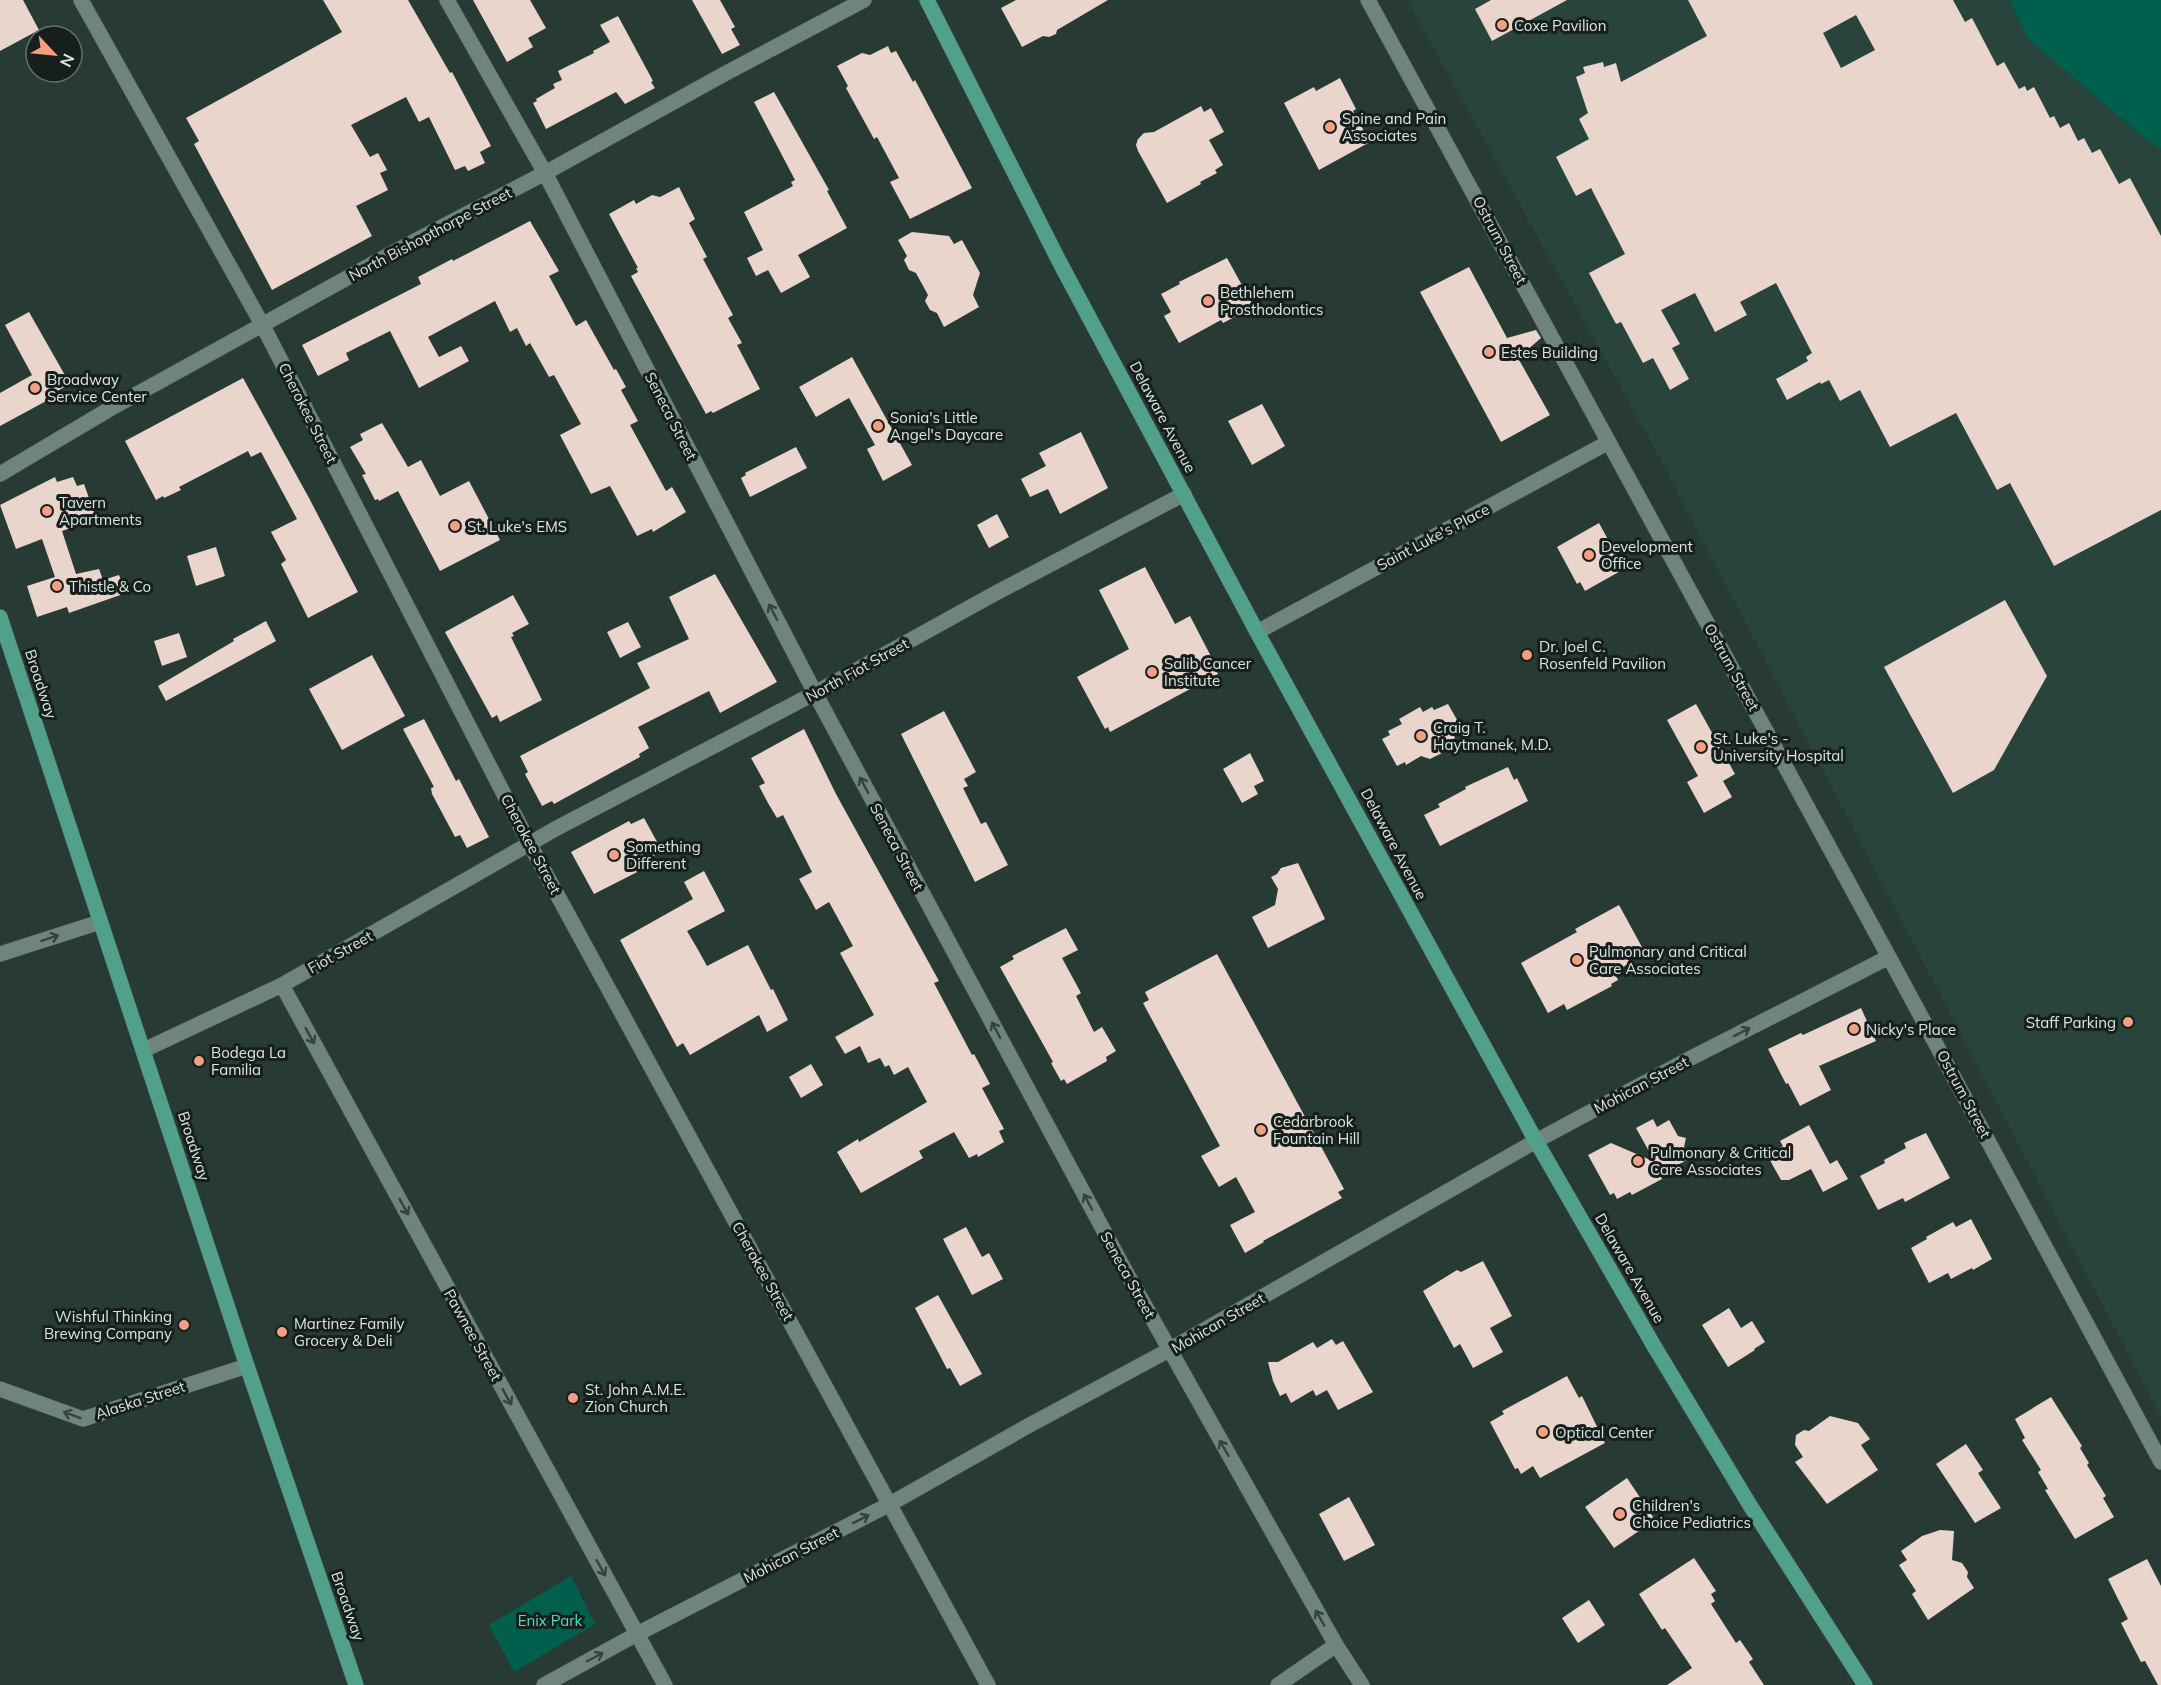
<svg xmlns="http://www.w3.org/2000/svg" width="2161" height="1685" font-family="Mulish,sans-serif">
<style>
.built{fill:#29443c}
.green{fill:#01604d}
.building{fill:#ead5cd;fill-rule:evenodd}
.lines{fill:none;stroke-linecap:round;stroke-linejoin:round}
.minor-casing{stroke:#495853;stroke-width:16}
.major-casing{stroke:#495853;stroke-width:16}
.minor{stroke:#6f847d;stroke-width:15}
.major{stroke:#51a08c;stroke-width:15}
.oneway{stroke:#36423f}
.poi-dot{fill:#f39f82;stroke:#171f1d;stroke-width:2}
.labels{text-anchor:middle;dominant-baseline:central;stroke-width:6;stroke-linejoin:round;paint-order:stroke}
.poi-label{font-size:15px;fill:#dbe6e2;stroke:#171f1d;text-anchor:start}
.street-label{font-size:15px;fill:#dbe6e2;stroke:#171f1d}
.park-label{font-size:15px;fill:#58dab8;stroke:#171f1d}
</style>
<rect width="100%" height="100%" fill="#283a34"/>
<!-- built -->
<path class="built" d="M 1407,0 L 2009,0 L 2028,39 L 2142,136 L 2161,149 L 2161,1417 L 1654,448 Z"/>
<!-- green -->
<path class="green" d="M 2009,0 L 2161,0 L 2161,149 L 2142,136 L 2028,39 Z
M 571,1576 L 595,1624 L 514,1672 L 489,1625 Z"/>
<!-- building -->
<path class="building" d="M 0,0 L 23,0 L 39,30 L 0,51 Z
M 323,0 L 408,0 L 450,73 L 452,72 L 491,146 L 480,152 L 485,163 L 468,171 L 465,166 L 455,170 L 429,117 L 419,122 L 406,97 L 351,125 L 370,157 L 378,153 L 387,170 L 380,173 L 388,190 L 356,206 L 372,236 L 272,290 L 194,144 L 199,141 L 186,118 L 342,32 Z
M 473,0 L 530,0 L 546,28 L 528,38 L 533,47 L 507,62 Z
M 692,0 L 720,0 L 735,27 L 731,29 L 740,45 L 722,54 Z
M 1016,0 L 1108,0 L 1057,30 L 1056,34 L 1049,37 L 1043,36 L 1022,47 L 1001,8 Z
M 1491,0 L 1567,0 L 1492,41 L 1475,9 Z
M 1688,0 L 1953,0 L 1965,22 L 1972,18 L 1997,66 L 2004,62 L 2019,89 L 2025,86 L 2027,91 L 2034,87 L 2050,118 L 2054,116 L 2060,128 L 2069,123 L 2078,141 L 2084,138 L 2092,153 L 2100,149 L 2119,184 L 2130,178 L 2161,236 L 2161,510 L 2054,566 L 2010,483 L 1997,490 L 1956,413 L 1890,447 L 1860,390 L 1840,401 L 1829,380 L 1821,384 L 1820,382 L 1787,400 L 1776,379 L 1808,361 L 1806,357 L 1812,353 L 1776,283 L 1740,302 L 1747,315 L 1715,332 L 1695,293 L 1661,310 L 1680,344 L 1672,348 L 1689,379 L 1670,390 L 1653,358 L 1643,363 L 1621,322 L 1616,324 L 1589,273 L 1625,254 L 1591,188 L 1576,196 L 1556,157 L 1589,139 L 1579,119 L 1588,113 L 1576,77 L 1585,73 L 1583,67 L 1603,62 L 1604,67 L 1616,63 L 1621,82 L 1707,36 ZM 1856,15 L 1875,50 L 1841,68 L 1823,33 Z
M 618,16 L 653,81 L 651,82 L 655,88 L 625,104 L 616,92 L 546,129 L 533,103 L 537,101 L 536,99 L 555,88 L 553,84 L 562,80 L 558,71 L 594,53 L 593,51 L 610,42 L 600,25 Z
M 888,46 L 891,53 L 896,51 L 913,82 L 915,80 L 972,188 L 910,219 L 890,182 L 899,178 L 877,137 L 874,139 L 846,88 L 848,86 L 837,66 L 862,53 L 870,55 Z
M 1340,78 L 1356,109 L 1353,111 L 1370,142 L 1319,170 L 1284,103 L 1314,87 L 1316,91 Z
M 774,92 L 829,190 L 827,191 L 847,228 L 798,255 L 810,277 L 781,293 L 768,270 L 756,276 L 747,258 L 763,250 L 744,212 L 793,186 L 791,182 L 795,180 L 754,102 Z
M 1201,106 L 1204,112 L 1211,108 L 1224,132 L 1209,140 L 1223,165 L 1215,170 L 1217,173 L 1200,182 L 1201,184 L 1167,203 L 1138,151 L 1136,145 L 1138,139 L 1144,133 L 1154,132 Z
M 679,187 L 695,219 L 689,223 L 707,257 L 703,259 L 733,315 L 728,318 L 742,343 L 737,345 L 760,389 L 713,413 L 711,411 L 706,414 L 631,276 L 638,272 L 636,268 L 638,268 L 609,214 L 634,200 L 636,204 L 652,195 L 660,197 Z
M 530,221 L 559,271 L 549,276 L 576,326 L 586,320 L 614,370 L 616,369 L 626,387 L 621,390 L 638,421 L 630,425 L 666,491 L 672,487 L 686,512 L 653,532 L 652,529 L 637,536 L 610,486 L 591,494 L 560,435 L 581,424 L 554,375 L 549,377 L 530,343 L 526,346 L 517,328 L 510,332 L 495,301 L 428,337 L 439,357 L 461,346 L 469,361 L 419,388 L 390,331 L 346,353 L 349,360 L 318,376 L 302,345 L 421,284 L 418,277 L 452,259 L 453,261 Z
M 912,232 L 949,236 L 954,244 L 962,240 L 980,273 L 973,295 L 979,307 L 944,327 L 937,313 L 930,310 L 925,301 L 928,295 L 916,273 L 909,270 L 904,260 L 907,256 L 898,240 Z
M 1227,258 L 1254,307 L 1223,323 L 1221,320 L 1179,343 L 1164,316 L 1171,312 L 1161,294 L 1180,284 L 1179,282 Z
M 1469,267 L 1507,338 L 1536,330 L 1541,338 L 1518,358 L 1550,415 L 1501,442 L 1420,292 Z
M 29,312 L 70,384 L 48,396 L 50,399 L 0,426 L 0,393 L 32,375 L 5,325 Z
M 852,357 L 912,465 L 883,481 L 867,449 L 875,445 L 849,398 L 816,417 L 799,387 Z
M 243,378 L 309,498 L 358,592 L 308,618 L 281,564 L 286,560 L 271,532 L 297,519 L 261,452 L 251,457 L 248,451 L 179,487 L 181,490 L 164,498 L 163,496 L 156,500 L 125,441 Z
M 1262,404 L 1285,446 L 1252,465 L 1228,421 Z
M 382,423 L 408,467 L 421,460 L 440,496 L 469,481 L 500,540 L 440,571 L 398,491 L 379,501 L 378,499 L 375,500 L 362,475 L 366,474 L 350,447 L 363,440 L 360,434 Z
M 1081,432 L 1108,488 L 1060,514 L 1048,489 L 1030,497 L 1021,479 L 1046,466 L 1039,453 Z
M 796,447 L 807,468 L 750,497 L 741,478 L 746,475 L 745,473 Z
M 55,477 L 57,482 L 73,477 L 77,486 L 84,484 L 95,515 L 91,516 L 93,520 L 62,531 L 76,574 L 99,569 L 103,580 L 119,575 L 126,593 L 69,613 L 67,607 L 37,617 L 27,586 L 55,577 L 42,539 L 16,549 L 0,505 Z
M 997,514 L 1009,537 L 989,548 L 977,525 Z
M 1599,523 L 1624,569 L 1585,591 L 1580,582 L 1577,584 L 1557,547 Z
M 216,547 L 225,576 L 196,586 L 187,556 Z
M 1145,567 L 1175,624 L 1190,616 L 1217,668 L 1215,669 L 1218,674 L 1110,732 L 1108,727 L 1105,729 L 1077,677 L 1129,649 L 1099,590 Z
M 715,574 L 777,682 L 720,713 L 709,691 L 638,727 L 649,748 L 639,754 L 640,757 L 554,804 L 552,801 L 542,806 L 525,774 L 528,772 L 520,756 L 650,688 L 637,663 L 689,639 L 669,597 Z
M 513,595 L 529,624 L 512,633 L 514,636 L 511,637 L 542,700 L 500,722 L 497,715 L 492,718 L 445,632 Z
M 2005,600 L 2047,676 L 1994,770 L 1953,793 L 1884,667 Z
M 266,621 L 276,641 L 166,701 L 158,686 L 234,641 L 233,639 Z
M 628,622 L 641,647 L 620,658 L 607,632 Z
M 179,633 L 187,657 L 162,666 L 154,641 Z
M 372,655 L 405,716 L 342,750 L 309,689 Z
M 1448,704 L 1460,725 L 1451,730 L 1455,738 L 1443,745 L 1442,753 L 1430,759 L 1421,756 L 1406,765 L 1405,762 L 1397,766 L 1382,739 L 1390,735 L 1388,731 L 1402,724 L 1399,719 L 1420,707 L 1423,712 L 1432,707 L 1434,710 Z
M 1696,704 L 1735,774 L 1723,781 L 1732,797 L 1704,813 L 1687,782 L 1698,776 L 1667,720 Z
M 944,711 L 976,772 L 964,779 L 968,786 L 963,788 L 981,824 L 986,822 L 1008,865 L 975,882 L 901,734 Z
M 424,719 L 456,781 L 459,779 L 489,837 L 467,848 L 460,835 L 455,837 L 432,794 L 431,788 L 434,787 L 403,729 Z
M 804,729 L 836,794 L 939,981 L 934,983 L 972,1055 L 974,1054 L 990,1084 L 982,1088 L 1004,1129 L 999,1131 L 1004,1142 L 978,1157 L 977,1154 L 969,1158 L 954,1132 L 919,1151 L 923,1158 L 861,1193 L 837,1152 L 858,1139 L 859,1142 L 927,1102 L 908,1067 L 894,1075 L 889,1065 L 885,1067 L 880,1058 L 868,1063 L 860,1046 L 845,1054 L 835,1037 L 874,1015 L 840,953 L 853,946 L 829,902 L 816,910 L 808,895 L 799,879 L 812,872 L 783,815 L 777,818 L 768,803 L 759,786 L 765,783 L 751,758 Z
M 1250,753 L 1264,781 L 1254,786 L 1258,794 L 1242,803 L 1223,769 Z
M 1508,767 L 1514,780 L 1517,778 L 1528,801 L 1440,846 L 1424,815 L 1440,807 L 1438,804 L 1466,789 L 1465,787 Z
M 644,818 L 662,851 L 650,858 L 653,864 L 594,894 L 571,852 L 629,821 L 631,824 Z
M 1298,863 L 1325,919 L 1268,948 L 1252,917 L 1275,905 L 1278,889 L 1271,877 L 1277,874 L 1281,868 Z
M 704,871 L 725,911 L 687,931 L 697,948 L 707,966 L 748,945 L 771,990 L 773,989 L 788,1020 L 767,1032 L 759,1015 L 690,1055 L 683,1043 L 677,1047 L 620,940 L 693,899 L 684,882 Z
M 1619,905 L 1643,949 L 1627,957 L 1630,963 L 1614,972 L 1618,980 L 1611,984 L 1612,986 L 1567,1010 L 1564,1004 L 1548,1013 L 1521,963 L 1577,932 L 1575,929 Z
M 1066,928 L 1078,950 L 1062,958 L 1081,993 L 1076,996 L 1094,1032 L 1102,1027 L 1116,1051 L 1106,1057 L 1107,1061 L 1067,1084 L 1064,1079 L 1061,1081 L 1051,1063 L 1053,1062 L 1000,967 L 1014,959 L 1012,956 Z
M 1217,954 L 1344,1189 L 1338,1192 L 1342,1198 L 1263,1241 L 1264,1242 L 1245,1253 L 1230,1225 L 1255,1212 L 1236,1177 L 1219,1187 L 1201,1156 L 1220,1146 L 1143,1003 L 1149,1000 L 1145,992 Z
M 1861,1008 L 1876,1041 L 1819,1066 L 1831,1090 L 1800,1106 L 1788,1083 L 1786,1084 L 1768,1049 L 1801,1033 L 1803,1035 Z
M 811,1064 L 823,1085 L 801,1098 L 789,1077 Z
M 1653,1119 L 1657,1127 L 1669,1120 L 1678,1136 L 1686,1138 L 1684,1147 L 1691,1158 L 1660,1174 L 1662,1179 L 1632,1195 L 1630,1192 L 1617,1199 L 1614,1193 L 1610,1195 L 1588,1155 L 1611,1143 L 1655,1162 L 1636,1128 Z
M 1809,1125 L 1830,1164 L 1837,1160 L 1848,1179 L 1823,1192 L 1811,1169 L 1789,1180 L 1781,1180 L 1767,1155 L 1783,1146 L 1780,1141 Z
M 1926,1133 L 1950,1178 L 1905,1202 L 1903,1198 L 1878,1210 L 1860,1176 L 1885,1163 L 1884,1160 L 1906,1148 L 1904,1143 Z
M 1971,1219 L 1992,1259 L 1973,1270 L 1972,1268 L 1951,1279 L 1948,1273 L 1929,1283 L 1911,1248 L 1927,1239 L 1926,1237 L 1953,1222 L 1956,1227 Z
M 966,1227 L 982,1257 L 989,1253 L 1003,1279 L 972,1295 L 943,1239 Z
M 1483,1261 L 1512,1316 L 1490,1328 L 1503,1352 L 1473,1368 L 1460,1344 L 1454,1348 L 1423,1291 L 1457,1270 L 1461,1272 Z
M 938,1295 L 982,1374 L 960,1386 L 950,1368 L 947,1369 L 915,1308 Z
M 1729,1308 L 1741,1328 L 1752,1321 L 1765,1342 L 1754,1349 L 1755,1350 L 1728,1367 L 1702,1325 Z
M 1332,1339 L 1336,1345 L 1343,1341 L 1373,1392 L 1338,1410 L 1327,1390 L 1316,1396 L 1313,1390 L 1291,1403 L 1286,1393 L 1280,1396 L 1273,1381 L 1268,1362 L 1278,1362 L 1313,1342 L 1317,1348 Z
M 1567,1376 L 1579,1398 L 1582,1396 L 1605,1443 L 1540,1478 L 1533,1466 L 1521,1474 L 1518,1468 L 1515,1469 L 1490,1422 L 1504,1414 L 1502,1411 Z
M 2051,1397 L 2082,1446 L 2080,1448 L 2089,1463 L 2087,1465 L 2106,1496 L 2103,1498 L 2114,1517 L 2075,1539 L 2045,1490 L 2048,1489 L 2038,1472 L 2041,1470 L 2022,1440 L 2025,1438 L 2015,1419 Z
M 1830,1416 L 1858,1423 L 1870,1439 L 1861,1445 L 1878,1470 L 1827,1504 L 1795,1462 L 1803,1457 L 1795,1445 L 1796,1435 L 1804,1430 L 1809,1431 Z
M 1966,1444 L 1983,1470 L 1978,1473 L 2001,1508 L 1975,1523 L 1936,1464 Z
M 1627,1478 L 1655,1520 L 1614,1548 L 1585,1507 Z
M 1349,1497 L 1375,1545 L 1344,1561 L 1319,1514 Z
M 1940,1530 L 1954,1531 L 1952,1560 L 1962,1563 L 1968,1572 L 1967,1577 L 1974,1588 L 1928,1620 L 1912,1594 L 1916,1591 L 1899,1565 L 1907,1560 L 1901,1551 L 1922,1536 Z
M 1694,1558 L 1716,1591 L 1711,1594 L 1715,1601 L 1711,1604 L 1736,1643 L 1740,1640 L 1753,1659 L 1749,1662 L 1764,1685 L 1667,1685 L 1692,1668 L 1665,1628 L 1662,1630 L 1639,1594 Z
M 2147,1559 L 2161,1586 L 2161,1685 L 2158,1685 L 2145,1661 L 2141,1662 L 2121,1623 L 2128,1619 L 2108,1579 Z
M 1589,1600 L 1605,1625 L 1578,1643 L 1562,1618 Z"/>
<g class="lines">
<!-- minor casing -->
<g class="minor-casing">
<path id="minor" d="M 81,0 L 263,326 L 529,843 L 988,1685
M 447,0 L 545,173 L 815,693 L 1126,1272 L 1336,1645 L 1362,1685
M 1368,0 L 1889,957 L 2161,1462
M 0,474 L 108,410 L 394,252 L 545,173 L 728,72 L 864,0
M 1257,632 L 1609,442
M 0,954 L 100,922
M 282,985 L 665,1685
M 144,1050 L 282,985 L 557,828 L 815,693 L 994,594 L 1184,494
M 0,1389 L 83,1419 L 247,1366
M 544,1685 L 637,1634 L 890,1504 L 1026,1427 L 1169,1350 L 1536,1141 L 1689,1059 L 1889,957
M 1278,1685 L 1336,1645"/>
</g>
<!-- major casing -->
<g class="major-casing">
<path id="major" d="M 927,0 L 1059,261 L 1257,632 L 1536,1141 L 1654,1346 L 1751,1507 L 1865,1685
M 0,617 L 247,1366 L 356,1685"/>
</g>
<!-- minor -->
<use href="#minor" class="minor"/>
<!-- major -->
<use href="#major" class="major"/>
</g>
<!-- one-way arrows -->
<defs><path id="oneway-shaft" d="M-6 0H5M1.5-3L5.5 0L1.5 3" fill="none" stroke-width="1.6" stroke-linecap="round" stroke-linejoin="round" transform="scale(1.5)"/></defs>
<g class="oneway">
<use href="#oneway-shaft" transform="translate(773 612) rotate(-117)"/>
<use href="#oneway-shaft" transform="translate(864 785) rotate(-118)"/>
<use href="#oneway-shaft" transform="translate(50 938) rotate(-18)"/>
<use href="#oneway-shaft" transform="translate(996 1030) rotate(-118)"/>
<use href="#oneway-shaft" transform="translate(1742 1032) rotate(-27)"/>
<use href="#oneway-shaft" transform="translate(310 1036) rotate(61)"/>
<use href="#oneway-shaft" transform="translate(1088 1202) rotate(-118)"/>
<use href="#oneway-shaft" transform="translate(404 1207) rotate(61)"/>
<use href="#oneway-shaft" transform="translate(507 1397) rotate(61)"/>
<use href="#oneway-shaft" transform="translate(72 1415) rotate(-160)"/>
<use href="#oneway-shaft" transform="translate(1224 1448) rotate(-120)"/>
<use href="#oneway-shaft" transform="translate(861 1519) rotate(-27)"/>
<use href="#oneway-shaft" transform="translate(601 1568) rotate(61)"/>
<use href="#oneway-shaft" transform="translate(1320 1618) rotate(-120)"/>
<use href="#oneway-shaft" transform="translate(595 1657) rotate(-28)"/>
</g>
<!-- markers -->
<g class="poi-dot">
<circle cx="1502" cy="25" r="6"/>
<circle cx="1330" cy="127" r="6"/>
<circle cx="1208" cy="301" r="6"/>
<circle cx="1489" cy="352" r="6"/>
<circle cx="35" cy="388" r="6"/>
<circle cx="878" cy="426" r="6"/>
<circle cx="47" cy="511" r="6"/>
<circle cx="455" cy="526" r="6"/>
<circle cx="1589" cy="555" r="6"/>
<circle cx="57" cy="586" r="6"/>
<circle cx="1527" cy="655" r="6"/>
<circle cx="1152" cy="672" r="6"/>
<circle cx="1421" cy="736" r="6"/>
<circle cx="1701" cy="747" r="6"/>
<circle cx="614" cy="855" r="6"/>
<circle cx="1577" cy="960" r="6"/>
<circle cx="2128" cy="1022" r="6"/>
<circle cx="1854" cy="1029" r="6"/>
<circle cx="199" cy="1061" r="6"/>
<circle cx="1261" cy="1130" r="6"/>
<circle cx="1638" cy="1161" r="6"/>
<circle cx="184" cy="1325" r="6"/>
<circle cx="282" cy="1332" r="6"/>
<circle cx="573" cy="1398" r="6"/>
<circle cx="1543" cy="1432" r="6"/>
<circle cx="1620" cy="1514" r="6"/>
</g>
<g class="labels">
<!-- poi labels -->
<g class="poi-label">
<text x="1514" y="25">Coxe Pavilion</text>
<text x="1342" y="118">Spine and Pain<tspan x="1342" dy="17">Associates</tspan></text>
<text x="1220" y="292">Bethlehem<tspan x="1220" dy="17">Prosthodontics</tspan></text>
<text x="1501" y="352">Estes Building</text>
<text x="47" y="379">Broadway<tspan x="47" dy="17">Service Center</tspan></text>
<text x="890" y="417">Sonia's Little<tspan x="890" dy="17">Angel's Daycare</tspan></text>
<text x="59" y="502">Tavern<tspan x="59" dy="17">Apartments</tspan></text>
<text x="467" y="526">St. Luke's EMS</text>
<text x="1601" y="546">Development<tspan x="1601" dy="17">Office</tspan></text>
<text x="69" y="586">Thistle &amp; Co</text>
<text x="1539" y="646">Dr. Joel C.<tspan x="1539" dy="17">Rosenfeld Pavilion</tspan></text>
<text x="1164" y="663">Salib Cancer<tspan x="1164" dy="17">Institute</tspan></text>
<text x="1433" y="727">Craig T.<tspan x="1433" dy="17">Haytmanek, M.D.</tspan></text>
<text x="1713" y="738">St. Luke's -<tspan x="1713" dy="17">University Hospital</tspan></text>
<text x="626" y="846">Something<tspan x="626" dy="17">Different</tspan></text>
<text x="1589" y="951">Pulmonary and Critical<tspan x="1589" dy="17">Care Associates</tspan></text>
<text x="2116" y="1022" text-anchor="end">Staff Parking</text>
<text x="1866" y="1029">Nicky's Place</text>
<text x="211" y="1052">Bodega La<tspan x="211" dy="17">Familia</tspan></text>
<text x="1273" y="1121">Cedarbrook<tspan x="1273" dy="17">Fountain Hill</tspan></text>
<text x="1650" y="1152">Pulmonary &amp; Critical<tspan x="1650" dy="17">Care Associates</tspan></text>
<text x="172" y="1316" text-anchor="end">Wishful Thinking<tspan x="172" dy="17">Brewing Company</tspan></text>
<text x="294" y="1323">Martinez Family<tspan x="294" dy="17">Grocery &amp; Deli</tspan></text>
<text x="585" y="1389">St. John A.M.E.<tspan x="585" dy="17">Zion Church</tspan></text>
<text x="1555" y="1432">Optical Center</text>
<text x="1632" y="1505">Children's<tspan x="1632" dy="17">Choice Pediatrics</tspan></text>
</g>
<!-- street labels -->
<g class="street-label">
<text transform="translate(430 234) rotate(-28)">North Bishopthorpe Street</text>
<text transform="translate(1500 240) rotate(62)">Ostrum Street</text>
<text transform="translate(308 413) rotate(63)">Cherokee Street</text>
<text transform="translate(671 416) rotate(63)">Seneca Street</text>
<text transform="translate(1163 417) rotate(62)">Delaware Avenue</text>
<text transform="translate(1433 537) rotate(-28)">Saint Luke's Place</text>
<text transform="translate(1732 667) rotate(61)">Ostrum Street</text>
<text transform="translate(857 670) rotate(-29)">North Fiot Street</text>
<text transform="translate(41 684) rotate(72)">Broadway</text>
<text transform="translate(531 844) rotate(62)">Cherokee Street</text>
<text transform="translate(1394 844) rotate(62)">Delaware Avenue</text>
<text transform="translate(897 847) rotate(62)">Seneca Street</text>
<text transform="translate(340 952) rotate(-29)">Fiot Street</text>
<text transform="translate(1641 1085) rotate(-28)">Mohican Street</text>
<text transform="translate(1964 1094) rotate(62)">Ostrum Street</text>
<text transform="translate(194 1146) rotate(72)">Broadway</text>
<text transform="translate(1630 1268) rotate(60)">Delaware Avenue</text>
<text transform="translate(763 1271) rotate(61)">Cherokee Street</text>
<text transform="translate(1128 1275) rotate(61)">Seneca Street</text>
<text transform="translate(1218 1323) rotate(-30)">Mohican Street</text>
<text transform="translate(473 1335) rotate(61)">Pawnee Street</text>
<text transform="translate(140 1400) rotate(-18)">Alaska Street</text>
<text transform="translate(791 1555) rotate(-27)">Mohican Street</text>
<text transform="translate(348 1606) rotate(71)">Broadway</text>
</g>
<!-- park labels -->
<g class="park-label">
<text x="550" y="1620">Enix Park</text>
</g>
</g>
<!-- north arrow -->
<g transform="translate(54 54) rotate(116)"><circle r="28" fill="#171f1d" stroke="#656f6c" stroke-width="1.5"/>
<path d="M0-4.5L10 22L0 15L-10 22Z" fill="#f39f82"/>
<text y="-9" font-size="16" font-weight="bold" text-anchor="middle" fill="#dbe6e2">N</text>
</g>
</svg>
